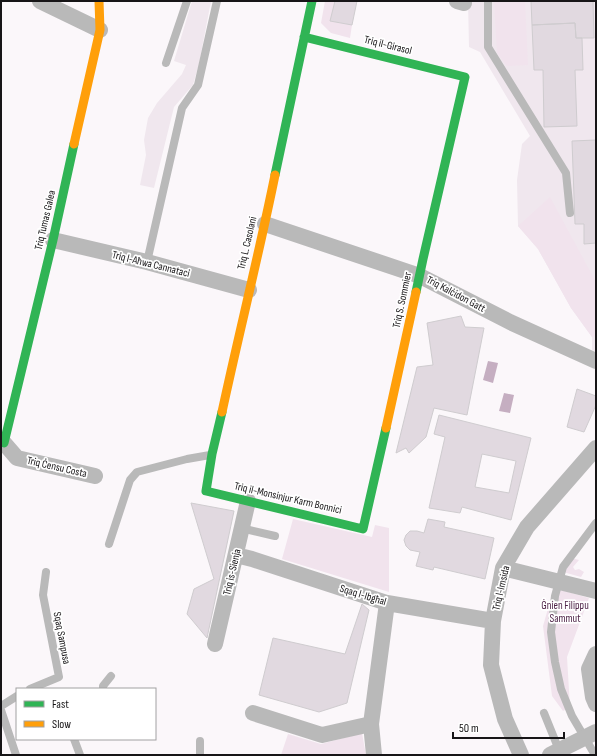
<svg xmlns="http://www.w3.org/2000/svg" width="597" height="756" font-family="'Sofia Sans Condensed',sans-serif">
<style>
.built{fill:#f0e7ee}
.green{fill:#f1e3ed}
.water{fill:#c5aec1}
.building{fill:#e1d9e0;stroke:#cfcccf;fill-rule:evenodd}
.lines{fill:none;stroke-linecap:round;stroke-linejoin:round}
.lane{stroke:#b9b9b9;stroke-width:8}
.street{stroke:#b9b9b9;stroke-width:16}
.fast{stroke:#30b455;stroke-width:9}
.slow{stroke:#ff9f0a;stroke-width:9}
.labels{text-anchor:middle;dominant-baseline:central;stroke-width:3.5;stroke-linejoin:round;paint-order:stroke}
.street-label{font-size:11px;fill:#171517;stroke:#fff}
.park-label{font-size:11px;fill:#4f2549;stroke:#fff}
</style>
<rect width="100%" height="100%" fill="#fbf7fa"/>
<!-- built -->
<path class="built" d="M 192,1 L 211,1 L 199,64 L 193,85 L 174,107 L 154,188 L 140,185 L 146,155 L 144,140 L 148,118 L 157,103 L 182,74 L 186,65 L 174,61 Z
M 468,1 L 596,1 L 596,352 L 592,350 L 592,337 L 571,308 L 538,249 L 518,226 L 517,180 L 522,144 L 530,136 L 480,52 L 469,47 Z"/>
<!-- green -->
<path class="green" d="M 325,1 L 335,1 L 330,21 L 352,25 L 350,38 L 331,33 L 321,23 Z
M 494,1 L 525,1 L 528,65 L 507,66 L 497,53 Z
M 550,197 L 596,282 L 596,336 L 592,337 L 571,308 L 538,249 L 518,226 Z
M 293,519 L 372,537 L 375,525 L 389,528 L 389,592 L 282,559 Z
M 572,558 L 579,560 L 573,567 L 575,570 L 579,569 L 584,572 L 581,577 L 563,572 Z
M 554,588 L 589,598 L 567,657 L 570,707 L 563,711 L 552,696 L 543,626 Z
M 362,733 L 366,755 L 281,755 L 288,734 L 321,744 Z"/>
<!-- water -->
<path class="water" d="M 488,361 L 498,363 L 493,383 L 483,380 Z
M 504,393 L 514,395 L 510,413 L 499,411 Z"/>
<!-- building -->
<path class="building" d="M 335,1 L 357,1 L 352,25 L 330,21 Z
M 531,1 L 593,1 L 594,38 L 576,38 L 575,23 L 532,25 Z
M 575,23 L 576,38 L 582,38 L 583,70 L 575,70 L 577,126 L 544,127 L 543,70 L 534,70 L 532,25 Z
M 596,140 L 596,243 L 584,244 L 584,224 L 575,224 L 572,141 Z
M 461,316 L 465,327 L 484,328 L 467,415 L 434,408 L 426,437 L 409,453 L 406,448 L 396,453 L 417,367 L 433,365 L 427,323 Z
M 577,389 L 596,396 L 596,405 L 584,432 L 567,427 Z
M 439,415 L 531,438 L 511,520 L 462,507 L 460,513 L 429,508 L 445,437 L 434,434 ZM 482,454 L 516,461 L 509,493 L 475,487 Z
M 191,503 L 234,511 L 207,638 L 187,614 L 194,589 L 214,579 Z
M 428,519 L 445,522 L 444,527 L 494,538 L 485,579 L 434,567 L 433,570 L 416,566 L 420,552 L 410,550 L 406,546 L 404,540 L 406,535 L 410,531 L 417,531 L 424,533 Z
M 362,604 L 369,610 L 347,703 L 319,712 L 259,695 L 273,638 L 345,654 Z"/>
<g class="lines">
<!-- lane -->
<path class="lane" d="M 488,1 L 488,47 L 566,173 L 570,213
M 166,63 L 187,1
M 147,262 L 182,108 L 198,85 L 217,1
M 241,528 L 275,536
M 109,544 L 130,480 L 137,472 L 187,459 L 210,455
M 30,689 L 59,677 L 43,595 L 46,572
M 103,689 L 103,686 L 111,676
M 1,706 L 17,696
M 1,710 L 16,755
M 544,713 L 559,750
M 74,739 L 80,755
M 200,755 L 200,741
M 595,755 L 572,716 L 561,689 L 555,662 L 551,632 L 555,596 L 563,567 L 596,523"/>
<!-- street -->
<path class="street" d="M 40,1 L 100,30
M 457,1 L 464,3
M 265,224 L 420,276 L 510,322 L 596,361
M 53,240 L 147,262 L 249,290
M 1,443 L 4,443 L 17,458 L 95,476
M 236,555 L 252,559 L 387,603 L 493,621
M 503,568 L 596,591
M 215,644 L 248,501
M 596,654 L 589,669 L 593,697 L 596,704
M 253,713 L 322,735 L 371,724
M 374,755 L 371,724 L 387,603
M 521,755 L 505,719 L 491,665 L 493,621 L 503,568 L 527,527 L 596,448
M 550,755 L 596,732"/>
<!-- fast -->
<path class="fast" d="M 304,37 L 465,77 L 423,259 L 416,292
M 275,175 L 312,1
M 222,412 L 212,454 L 206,491 L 363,529 L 386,428
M 4,443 L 53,240 L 74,144"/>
<!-- slow -->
<path class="slow" d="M 74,144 L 100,30 L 99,1
M 222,412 C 239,333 259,254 275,175
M 386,428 L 416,292"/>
</g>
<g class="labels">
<!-- street labels -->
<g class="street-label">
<text transform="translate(388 45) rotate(14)">Triq il-Girasol</text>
<text transform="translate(45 220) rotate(-77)">Triq Tumas Galea</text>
<text transform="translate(247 243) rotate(-77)">Triq L. Casolani</text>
<text transform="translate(151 264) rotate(14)">Triq l-Aħwa Cannataci</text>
<text transform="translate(456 294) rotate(28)">Triq Kalċidon Gatt</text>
<text transform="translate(402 300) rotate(-78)">Triq S. Sommier</text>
<text transform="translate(57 467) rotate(13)">Triq Ċensu Costa</text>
<text transform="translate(288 498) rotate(13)">Triq il-Monsinjur Karm Bonnici</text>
<text transform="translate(232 572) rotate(-77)">Triq is-Sienja</text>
<text transform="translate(501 588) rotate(-77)">Triq l-Imsida</text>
<text transform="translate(363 595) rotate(17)">Sqaq l-Ibgħal</text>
<text transform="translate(62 638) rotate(79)">Sqaq Sampusa</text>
</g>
<!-- park labels -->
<g class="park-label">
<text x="565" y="605">Ġnien Filippu<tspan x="565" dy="13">Sammut</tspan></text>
</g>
</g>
<!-- border -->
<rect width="597" height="756" fill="none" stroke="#171517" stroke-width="4"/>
<!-- legend -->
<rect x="16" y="688" width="140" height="52" fill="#ffffff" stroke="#a2a1a2"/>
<rect x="24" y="701" width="20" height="6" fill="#30b455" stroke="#a2a1a2"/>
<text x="52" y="708" font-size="12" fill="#171517">Fast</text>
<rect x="24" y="721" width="20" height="6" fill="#ff9f0a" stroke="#a2a1a2"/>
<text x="52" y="728" font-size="12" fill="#171517">Slow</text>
<!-- scale -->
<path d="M453 732v6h111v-6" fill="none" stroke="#171517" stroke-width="2"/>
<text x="459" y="732" font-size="12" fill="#171517" stroke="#ffffff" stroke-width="3" paint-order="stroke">50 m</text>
</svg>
